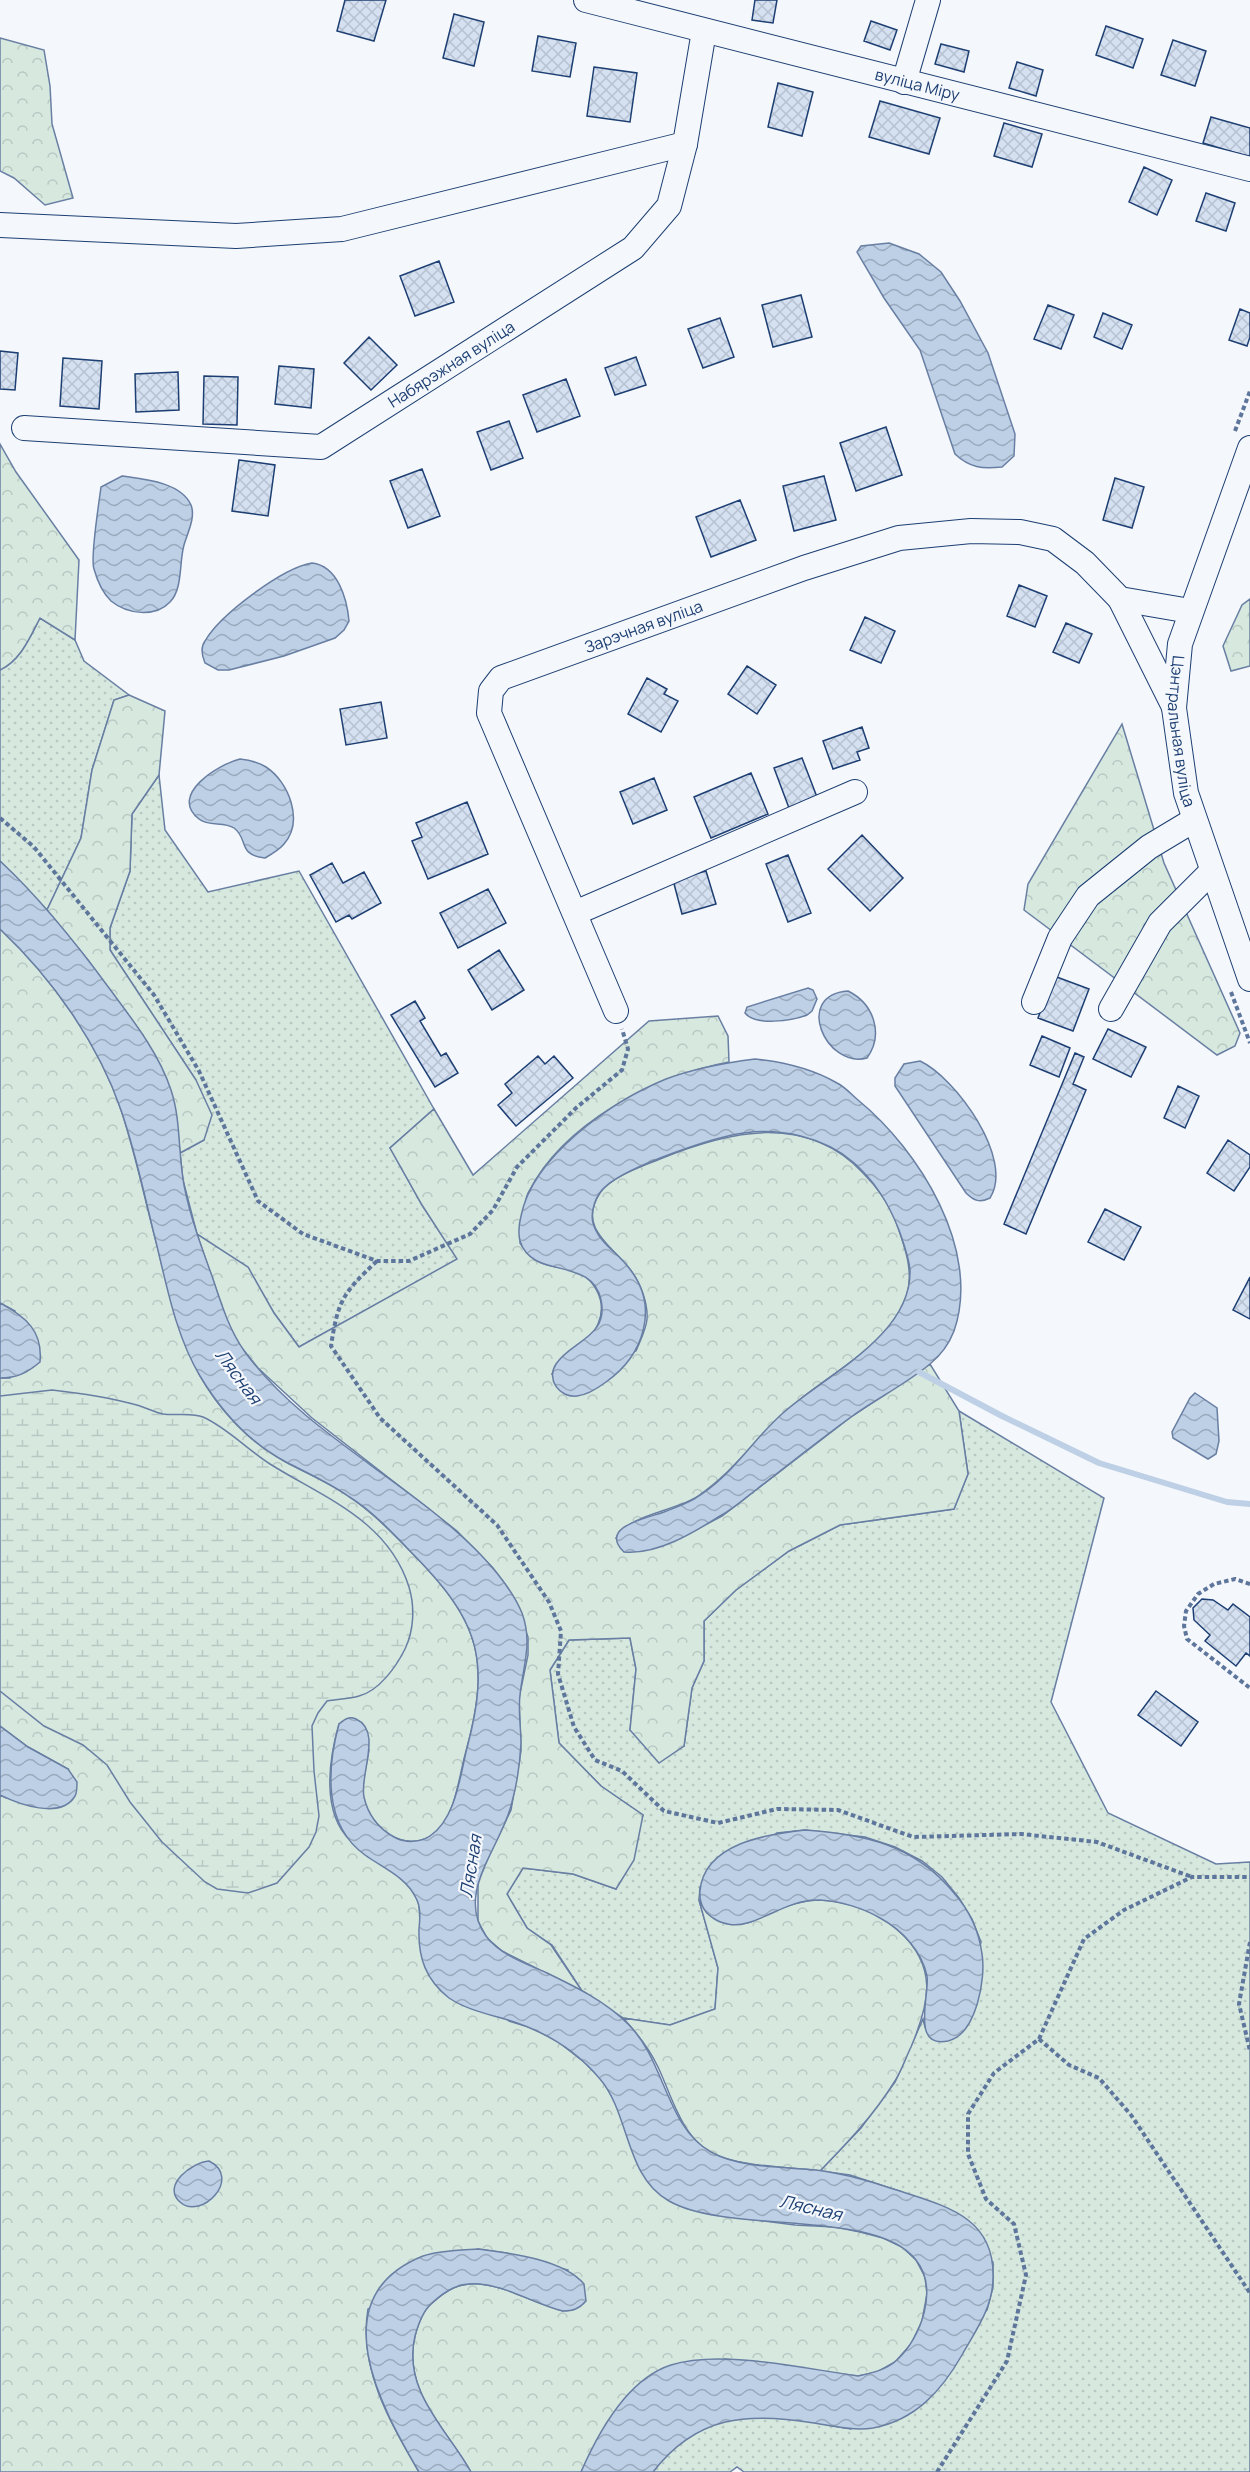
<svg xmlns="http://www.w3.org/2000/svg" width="1250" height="2472" font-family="Manrope,sans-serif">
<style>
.grass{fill:url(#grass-dots);stroke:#687fa3;stroke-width:1.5}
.forest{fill:url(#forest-crowns);stroke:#687fa3;stroke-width:1.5}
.wetland{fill:url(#wetland-marsh);stroke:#687fa3;stroke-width:1.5}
.water{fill:url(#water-waves);stroke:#687fa3;stroke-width:1.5}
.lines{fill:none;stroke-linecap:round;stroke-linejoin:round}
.stream{stroke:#bed0e5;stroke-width:6}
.building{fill:url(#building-cross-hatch);stroke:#1d3f73;stroke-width:1.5}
.minor-casing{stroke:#1d3f73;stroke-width:26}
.path{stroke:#5e769c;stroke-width:4;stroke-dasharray:4.5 3;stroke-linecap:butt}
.minor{stroke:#f4f7fb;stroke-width:24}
.labels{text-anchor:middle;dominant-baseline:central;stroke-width:4.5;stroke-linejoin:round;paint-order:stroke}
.street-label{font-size:16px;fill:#1d3f73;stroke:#f4f7fb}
.water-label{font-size:18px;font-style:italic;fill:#1d3f73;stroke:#f4f7fb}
</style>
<defs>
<pattern id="grass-dots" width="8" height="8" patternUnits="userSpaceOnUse" patternTransform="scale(1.5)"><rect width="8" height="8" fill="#d7e8df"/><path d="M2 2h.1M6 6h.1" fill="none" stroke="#b8c8c3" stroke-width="1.8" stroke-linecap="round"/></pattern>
<pattern id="forest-crowns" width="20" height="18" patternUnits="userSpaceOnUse" patternTransform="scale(1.5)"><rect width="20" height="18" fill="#d7e8df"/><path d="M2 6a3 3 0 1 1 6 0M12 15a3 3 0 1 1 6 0" fill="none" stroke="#b8c8c3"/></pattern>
<pattern id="wetland-marsh" width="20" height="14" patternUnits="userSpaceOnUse" patternTransform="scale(1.5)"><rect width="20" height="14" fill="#d7e8df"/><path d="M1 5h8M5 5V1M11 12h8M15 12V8" fill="none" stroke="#b8c8c3"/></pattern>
<pattern id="water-waves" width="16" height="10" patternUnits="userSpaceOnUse" patternTransform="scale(1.5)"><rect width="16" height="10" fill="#bed0e5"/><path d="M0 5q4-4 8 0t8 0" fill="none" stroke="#9aaabe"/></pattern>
<pattern id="building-cross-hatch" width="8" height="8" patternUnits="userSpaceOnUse" patternTransform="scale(1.5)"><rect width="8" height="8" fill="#d5e0f0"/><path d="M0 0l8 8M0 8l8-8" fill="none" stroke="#b6c1d1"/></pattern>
</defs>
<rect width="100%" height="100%" fill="#f4f7fb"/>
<!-- grass -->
<path class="grass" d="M 40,618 L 75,640 L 84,661 L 129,695 L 114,700 L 92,770 L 81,838 L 47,910 L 0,861 L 0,670 C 21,660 30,637 40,618 Z
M 159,775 L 165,830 L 208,892 L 299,871 L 434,1109 L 390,1148 L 422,1205 L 458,1259 L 299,1347 L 274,1313 L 248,1268 L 197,1234 L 183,1180 L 180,1153 L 204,1140 L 196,1080 L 110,950 L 110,928 L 130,871 L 132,814 Z
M 959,1411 L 1104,1498 L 1051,1702 L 1108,1813 L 1216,1864 L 1250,1862 L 1250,2472 L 744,2472 L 737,2467 L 730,2472 L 653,2472 C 673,2442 713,2418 750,2417 C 784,2415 818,2423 851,2429 L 987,2310 L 993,2287 L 993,2262 L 902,2192 L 850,2175 L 820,2171 L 861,2128 L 895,2082 L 923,2019 C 927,2040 940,2046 958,2035 L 981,1942 L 972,1919 L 959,1898 L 942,1877 L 922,1861 L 895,1847 L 865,1837 L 805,1830 L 777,1833 L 700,1887 L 699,1900 L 718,1968 L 715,2009 L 670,2025 L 623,2018 L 582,1991 L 552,1945 L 527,1928 L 507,1894 L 523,1868 L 573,1874 L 616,1889 L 643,1815 L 601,1786 L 559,1743 L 550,1670 L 569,1640 L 630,1638 L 636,1669 L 630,1730 L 684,1746 L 692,1688 L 704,1661 L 704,1621 L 736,1590 L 789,1551 L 840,1525 L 954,1509 L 968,1474 Z"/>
<!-- forest -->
<path class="forest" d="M 0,38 L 44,50 L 50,86 L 52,124 L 73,198 L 45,205 L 14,178 L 0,171 Z
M 0,444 L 16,472 L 79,560 L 75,640 L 40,618 C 30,637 21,660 0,670 Z
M 1250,599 L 1250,666 L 1231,671 L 1223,646 L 1242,605 Z
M 129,695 L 165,711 L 159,775 L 132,814 L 130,871 L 110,928 L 110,950 L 196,1080 L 212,1115 L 204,1140 L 180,1153 L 176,1113 L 143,1035 L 88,960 L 47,910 L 81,838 L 92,770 L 114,700 Z
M 1122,724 L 1164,863 L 1240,1033 L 1235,1046 L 1217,1055 L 1024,910 L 1028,884 Z
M 0,929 C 52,978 100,1045 122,1113 C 136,1156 145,1201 157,1245 C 168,1288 177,1334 199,1374 C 218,1409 249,1442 284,1461 C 304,1472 325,1481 344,1493 C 371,1510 391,1532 413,1554 C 481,1623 491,1661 465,1755 C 458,1780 455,1823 429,1837 C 399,1853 365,1822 363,1793 C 362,1779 367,1763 369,1750 L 339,1724 C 329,1759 321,1812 350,1840 C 370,1860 409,1873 418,1902 C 420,1907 419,1914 420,1920 L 509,2021 L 532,2028 L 557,2041 L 584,2062 L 603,2081 L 616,2104 L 636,2160 L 709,2214 L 795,2225 L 835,2227 L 860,2232 L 883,2238 L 902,2247 L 916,2260 L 925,2277 L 927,2294 L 922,2321 L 911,2344 L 895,2362 L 877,2372 L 858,2376 L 725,2359 L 629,2394 L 606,2424 L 581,2472 L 471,2472 C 447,2429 402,2391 415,2336 C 418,2325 422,2312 431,2304 C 446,2290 459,2282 480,2284 C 509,2287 535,2304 563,2311 L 568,2270 L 506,2253 L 478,2249 L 368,2309 C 358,2368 390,2422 419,2472 L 0,2472 L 0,1795 L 6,1798 L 68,1769 L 28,1747 L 0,1726 L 0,1378 L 10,1378 L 15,1311 L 0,1303 Z
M 718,1016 L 728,1036 L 729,1062 C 655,1076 564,1122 528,1193 C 522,1207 522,1228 520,1243 C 525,1251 530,1258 539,1262 C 549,1267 560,1267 571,1270 C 594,1276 608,1301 598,1324 C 589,1346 561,1351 552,1374 L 636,1351 C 640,1341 646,1330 647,1319 C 648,1303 641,1285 632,1272 C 615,1247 576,1229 600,1193 C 612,1176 641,1167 660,1159 C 728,1131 806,1112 863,1173 C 877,1187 889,1203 896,1222 C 904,1245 914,1270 907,1294 C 893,1344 827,1374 791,1407 C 757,1436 737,1469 698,1496 C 676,1511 627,1515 616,1538 L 678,1539 L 722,1516 L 851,1417 L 930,1364 L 959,1411 L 968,1474 L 954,1509 L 840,1525 L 789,1551 L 736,1590 L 704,1621 L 704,1661 L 692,1688 L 684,1746 L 659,1763 L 630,1730 L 636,1669 L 630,1638 L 569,1640 L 550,1670 L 559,1743 L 601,1786 L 643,1815 L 634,1860 L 616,1889 L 573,1874 L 523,1868 L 507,1894 L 527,1928 L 551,1945 L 582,1991 L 502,1951 L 487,1938 L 478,1921 L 478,1879 L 511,1810 L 521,1751 L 519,1698 L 528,1655 L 528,1637 L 508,1588 L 493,1568 L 457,1531 L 312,1418 L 258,1368 L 241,1347 L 228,1324 L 197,1234 L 248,1267 L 274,1313 L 299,1347 L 457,1259 L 422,1205 L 390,1148 L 434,1109 L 473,1175 L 649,1021 Z
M 699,1900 L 707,1913 C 718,1916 735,1924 746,1923 C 753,1923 761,1917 767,1914 C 783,1907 801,1900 820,1900 C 847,1901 879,1912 899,1931 C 938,1967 930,2002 911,2047 C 905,2059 901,2073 893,2084 C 873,2116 847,2143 820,2171 C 788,2167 754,2167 723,2158 C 683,2145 674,2101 658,2067 C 649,2048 637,2033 623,2018 L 670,2025 L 715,2009 L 718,1968 Z"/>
<!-- wetland -->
<path class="wetland" d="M 52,1390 C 79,1393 107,1397 133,1404 C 143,1406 153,1412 163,1414 C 176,1416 191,1412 203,1417 C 226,1427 248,1450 270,1464 C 324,1498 388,1520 409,1587 C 415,1607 414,1630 405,1649 C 396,1667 379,1691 359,1696 C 349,1699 338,1699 327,1701 L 318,1713 L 312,1726 L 314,1771 L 319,1816 L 316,1832 L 309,1847 L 277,1883 L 248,1893 L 217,1889 L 205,1882 L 162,1842 L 130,1802 L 107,1765 L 83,1745 L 44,1726 L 0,1691 L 0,1396 Z"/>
<!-- water -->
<path class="water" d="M 889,243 L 919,254 L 941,272 L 960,301 L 988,353 L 1015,434 L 1014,456 L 1002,467 C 982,469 970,468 955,454 L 920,350 L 884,298 L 857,252 L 861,246 Z
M 122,476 C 143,479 181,482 191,505 C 196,517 187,534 184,545 C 179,562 183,589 170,602 C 155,618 127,614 111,601 C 103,593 97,580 94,569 C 90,558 99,503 101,487 Z
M 312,563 C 338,566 347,599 349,621 L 344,630 L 335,638 L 284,656 L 229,670 L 218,670 L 205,663 C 202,656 200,648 205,641 C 220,615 282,568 312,563 Z
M 240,759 C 249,760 258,762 266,767 C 289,782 304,821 284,844 C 279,850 272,854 265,858 C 237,855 249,839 234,828 C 224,821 209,827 199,819 C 168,795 219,764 240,759 Z
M 0,861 C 41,899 76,943 109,988 C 132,1019 159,1053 171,1090 C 181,1120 178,1153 184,1185 C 190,1216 201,1246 212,1276 C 221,1303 229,1330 245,1352 C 304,1433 411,1482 481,1555 C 497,1572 513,1591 522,1613 C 533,1643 523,1666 520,1695 C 518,1711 521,1728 521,1743 C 520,1763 517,1784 512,1802 C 503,1845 454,1892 486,1936 C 500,1955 527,1964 547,1973 C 576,1987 605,2001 628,2024 C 665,2060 666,2127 711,2152 C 739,2168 785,2167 816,2170 C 849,2174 878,2184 909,2194 C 953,2208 995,2222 993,2278 C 993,2307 976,2330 962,2355 C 942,2390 916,2420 873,2428 C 854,2431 833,2426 814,2423 C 748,2412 697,2415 653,2472 L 581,2472 C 598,2433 627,2379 671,2365 C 721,2349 806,2369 858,2376 C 872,2373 886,2370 897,2360 C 921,2338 939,2289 916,2260 C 876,2208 729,2235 669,2201 C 625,2177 630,2114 600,2079 C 576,2050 544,2031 508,2020 C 488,2014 467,2010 449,1998 C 426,1980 418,1958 419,1929 C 420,1919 421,1907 416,1898 C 406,1877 383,1868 365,1855 C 323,1825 327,1768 339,1724 C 345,1719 349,1716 356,1719 C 383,1731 359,1776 364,1797 C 368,1815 378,1828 394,1837 C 405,1843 420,1843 430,1836 C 456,1818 460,1776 467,1748 C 492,1655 476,1618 411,1552 C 391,1531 372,1511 348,1496 C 328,1482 307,1473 286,1462 C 250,1443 221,1411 200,1376 C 176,1336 167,1287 156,1242 C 145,1198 136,1153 121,1110 C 98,1043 52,978 0,929 Z
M 808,988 L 813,990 L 817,999 L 812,1011 L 807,1015 C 792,1021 755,1026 745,1013 L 747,1007 Z
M 848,991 C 874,1004 884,1034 867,1058 C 826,1069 793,995 848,991 Z
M 755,1059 C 784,1062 811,1068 837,1083 C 845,1087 851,1094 858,1100 C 919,1150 982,1250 954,1331 C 949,1344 941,1355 930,1364 C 906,1384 876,1399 851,1417 C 819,1440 788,1465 757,1489 C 745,1498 733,1509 720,1516 C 693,1533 657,1555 624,1552 C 598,1527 647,1518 664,1512 C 674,1508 685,1504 694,1499 C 732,1477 752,1440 783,1413 C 826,1375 912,1335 910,1270 C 909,1257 903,1242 899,1230 C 889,1204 874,1180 853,1162 C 824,1137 781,1128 744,1133 C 713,1137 629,1166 606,1186 C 596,1194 590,1211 593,1223 C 598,1242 618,1253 629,1268 C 660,1307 644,1355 606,1382 C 598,1388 587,1395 577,1396 C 559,1398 546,1379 556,1364 C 571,1341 609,1337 601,1300 C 592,1256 532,1280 520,1241 C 518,1233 519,1224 521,1216 C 533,1156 612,1101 666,1079 C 695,1068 724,1063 755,1059 Z
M 920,1061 C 955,1077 1015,1159 990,1198 C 980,1203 974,1201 966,1193 L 895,1086 L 895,1078 L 904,1064 Z
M 0,1303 C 26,1317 43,1331 40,1362 C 27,1373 17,1378 0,1378 Z
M 1195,1393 L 1217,1408 L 1219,1441 L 1216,1454 L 1208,1459 L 1173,1438 L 1172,1432 L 1190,1398 Z
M 0,1726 L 28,1747 L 68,1769 L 77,1782 C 77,1786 77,1793 75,1796 C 61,1820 18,1804 0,1795 Z
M 805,1830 C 865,1834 915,1845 954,1893 C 969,1910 979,1931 982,1954 C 986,1977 977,2034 948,2041 C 910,2049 930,1994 927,1976 C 922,1951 902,1930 880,1918 C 863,1908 840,1901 820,1900 C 792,1899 772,1916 747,1923 C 725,1930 698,1916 700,1891 C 704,1843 768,1834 805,1830 Z
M 209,2161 C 243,2178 201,2221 180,2202 C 161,2185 193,2162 209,2161 Z
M 478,2249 C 509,2253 563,2259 584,2284 L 586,2301 C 579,2309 573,2311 563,2311 C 535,2304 509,2287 480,2284 C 459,2282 446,2290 431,2304 C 422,2312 418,2325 415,2336 C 402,2391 447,2429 471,2472 L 419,2472 C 381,2407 320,2297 423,2256 C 440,2250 461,2250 478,2249 Z"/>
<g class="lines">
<!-- stream -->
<path class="stream" d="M 919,1372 L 1002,1416 L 1099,1463 L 1227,1502 L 1250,1504"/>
</g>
<!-- building -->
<path class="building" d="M 345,0 L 386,0 L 374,41 L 337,31 Z
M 755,0 L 777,0 L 773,23 L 752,20 Z
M 454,14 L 484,22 L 474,66 L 443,58 Z
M 871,21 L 897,30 L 890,50 L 864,41 Z
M 1106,26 L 1143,39 L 1133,68 L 1096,55 Z
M 538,36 L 576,43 L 570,77 L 532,71 Z
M 1173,40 L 1206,51 L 1195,86 L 1161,75 Z
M 941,44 L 969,51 L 964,72 L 935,64 Z
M 1017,62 L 1043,70 L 1036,96 L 1009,88 Z
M 594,67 L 637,73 L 630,122 L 587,116 Z
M 778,83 L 813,92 L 802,136 L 768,127 Z
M 880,101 L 940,118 L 929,154 L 869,137 Z
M 1211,117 L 1250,128 L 1250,157 L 1203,143 Z
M 1004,123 L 1042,134 L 1032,167 L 994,156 Z
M 1144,167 L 1172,180 L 1157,215 L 1129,202 Z
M 1206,193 L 1235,203 L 1226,231 L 1196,221 Z
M 439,261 L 454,302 L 415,316 L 400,276 Z
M 801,295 L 812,337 L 773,347 L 762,305 Z
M 1048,305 L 1074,315 L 1061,349 L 1034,339 Z
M 1240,309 L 1250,313 L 1250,337 L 1247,346 L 1229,340 Z
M 1103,313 L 1132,325 L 1122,349 L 1094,337 Z
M 720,318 L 734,357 L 703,368 L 688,329 Z
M 369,337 L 397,365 L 371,390 L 344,363 Z
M 0,351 L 18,353 L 15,390 L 0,389 Z
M 636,357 L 646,385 L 615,395 L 605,368 Z
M 63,358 L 102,361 L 99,409 L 60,406 Z
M 279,366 L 314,369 L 311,408 L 275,404 Z
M 178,372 L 179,410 L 136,412 L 135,374 Z
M 204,376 L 238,377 L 237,425 L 203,424 Z
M 566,379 L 580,416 L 537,432 L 523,395 Z
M 509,421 L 523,458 L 491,470 L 477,432 Z
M 886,427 L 902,475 L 856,491 L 840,443 Z
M 239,460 L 275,465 L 268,516 L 232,511 Z
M 422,469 L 440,516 L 408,528 L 390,481 Z
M 824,476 L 836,520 L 794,531 L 783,486 Z
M 1115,478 L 1144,487 L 1132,528 L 1103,520 Z
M 740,500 L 756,540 L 711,557 L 696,517 Z
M 1019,585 L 1047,596 L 1035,627 L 1007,616 Z
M 865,617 L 895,631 L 881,663 L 850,650 Z
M 1066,623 L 1092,634 L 1079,663 L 1053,652 Z
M 747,666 L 776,685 L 757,714 L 728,694 Z
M 647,678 L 667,689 L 664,694 L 678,701 L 661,732 L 628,714 Z
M 381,702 L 387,738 L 346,745 L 340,709 Z
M 862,727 L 869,748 L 857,752 L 860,760 L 833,769 L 823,741 Z
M 802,758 L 817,797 L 789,808 L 774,768 Z
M 751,773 L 768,814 L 711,838 L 694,797 Z
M 654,778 L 667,810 L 633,824 L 620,792 Z
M 467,802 L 488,854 L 428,879 L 412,841 L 422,837 L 416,823 Z
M 862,835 L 903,878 L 870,911 L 828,869 Z
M 788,855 L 811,913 L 788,922 L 766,864 Z
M 332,863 L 343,883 L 364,872 L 381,903 L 352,919 L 349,915 L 336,922 L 310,875 Z
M 706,871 L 716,904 L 682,914 L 673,880 Z
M 488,889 L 506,923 L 458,948 L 440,913 Z
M 499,950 L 524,990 L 492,1010 L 468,970 Z
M 1054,976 L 1089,989 L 1073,1031 L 1038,1018 Z
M 415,1001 L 425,1018 L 420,1021 L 441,1056 L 446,1053 L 458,1073 L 435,1087 L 391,1015 Z
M 1108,1029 L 1146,1047 L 1131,1077 L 1093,1059 Z
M 1042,1036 L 1070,1048 L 1059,1077 L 1030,1065 Z
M 1075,1053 L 1084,1057 L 1073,1084 L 1086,1090 L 1026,1234 L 1004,1224 Z
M 538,1056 L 545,1064 L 554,1056 L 573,1078 L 516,1126 L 498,1105 L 512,1093 L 505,1084 Z
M 1178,1086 L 1199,1096 L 1185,1128 L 1164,1118 Z
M 1228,1140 L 1250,1155 L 1250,1167 L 1234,1191 L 1207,1173 Z
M 1105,1209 L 1141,1227 L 1124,1260 L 1088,1242 Z
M 1250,1277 L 1250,1319 L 1233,1310 Z
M 1202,1599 L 1213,1600 L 1228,1610 L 1233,1604 L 1250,1617 L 1250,1656 L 1246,1653 L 1236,1666 L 1205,1641 L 1210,1635 L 1194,1620 L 1193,1608 Z
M 1156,1691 L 1198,1722 L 1181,1746 L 1138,1715 Z"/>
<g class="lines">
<!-- minor casing -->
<g class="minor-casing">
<g id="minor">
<path id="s1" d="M 586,0 L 1250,169"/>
<path d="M 904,82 L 928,0"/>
<path d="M 0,225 L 236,236 L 342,229 L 685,144"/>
<path id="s2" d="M 24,428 L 321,447 L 633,248 L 669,206 L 685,144 L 704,31"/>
<path id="s3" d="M 1250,448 L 1180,644 L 1174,708 L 1186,793 L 1250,979"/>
<path d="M 1120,599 L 1174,707"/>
<path d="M 575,913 L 855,792"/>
<path d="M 1034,1002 L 1060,938 L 1088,896 L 1149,847 L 1194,820"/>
<path d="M 1111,1009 L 1160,923 L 1212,871"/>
<path id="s4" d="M 616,1011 L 489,713 L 491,691 L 501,678 L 804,568 L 899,538 L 971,531 L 1020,532 L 1053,539 L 1085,563 L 1120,599 L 1190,611"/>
</g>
</g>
<!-- path -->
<path class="path" d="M 1235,431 L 1250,391
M 0,818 L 34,847 L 154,995 L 199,1071 L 258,1201 L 303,1234 L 377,1261 L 409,1261 L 470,1234 L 493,1210 L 517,1167 L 576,1108 L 622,1070 L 628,1049 L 622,1029
M 1231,992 L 1250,1043
M 377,1261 C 343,1293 338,1300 331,1346 L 380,1418 L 497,1525 L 549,1602 L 561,1631 L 558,1674 L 574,1727 L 595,1760 L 622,1771 L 664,1811 L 718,1823 L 777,1809 L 838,1810 L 913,1837 L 1021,1834 L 1097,1842 L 1192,1877
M 1250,1584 L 1235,1579 L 1214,1584 L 1198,1594 L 1186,1611 L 1184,1626 L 1187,1639 L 1250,1688
M 1250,1942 L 1239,2004 L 1250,2051
M 1039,2039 L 1069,2065 L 1099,2078 L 1131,2115 L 1250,2293
M 937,2472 L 1007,2361 L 1026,2275 L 1014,2224 L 986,2199 L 968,2154 L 968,2114 L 994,2073 L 1039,2039 L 1084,1939 L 1124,1910 L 1192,1877 L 1250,1877"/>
<!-- minor -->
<use href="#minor" class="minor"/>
</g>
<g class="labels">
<!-- street labels -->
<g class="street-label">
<text stroke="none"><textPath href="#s1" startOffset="342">вуліца Міру</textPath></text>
<text stroke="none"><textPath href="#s2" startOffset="452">Набярэжная вуліца</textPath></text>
<text stroke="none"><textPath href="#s4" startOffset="514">Зарэчная вуліца</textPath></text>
<text stroke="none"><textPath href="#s3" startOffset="296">Цэнтральная вуліца</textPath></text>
</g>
<!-- water labels -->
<g class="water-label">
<text transform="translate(239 1376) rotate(53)">Лясная</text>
<text transform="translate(470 1866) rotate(-81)">Лясная</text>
<text transform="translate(811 2207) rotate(13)">Лясная</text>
</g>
</g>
</svg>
